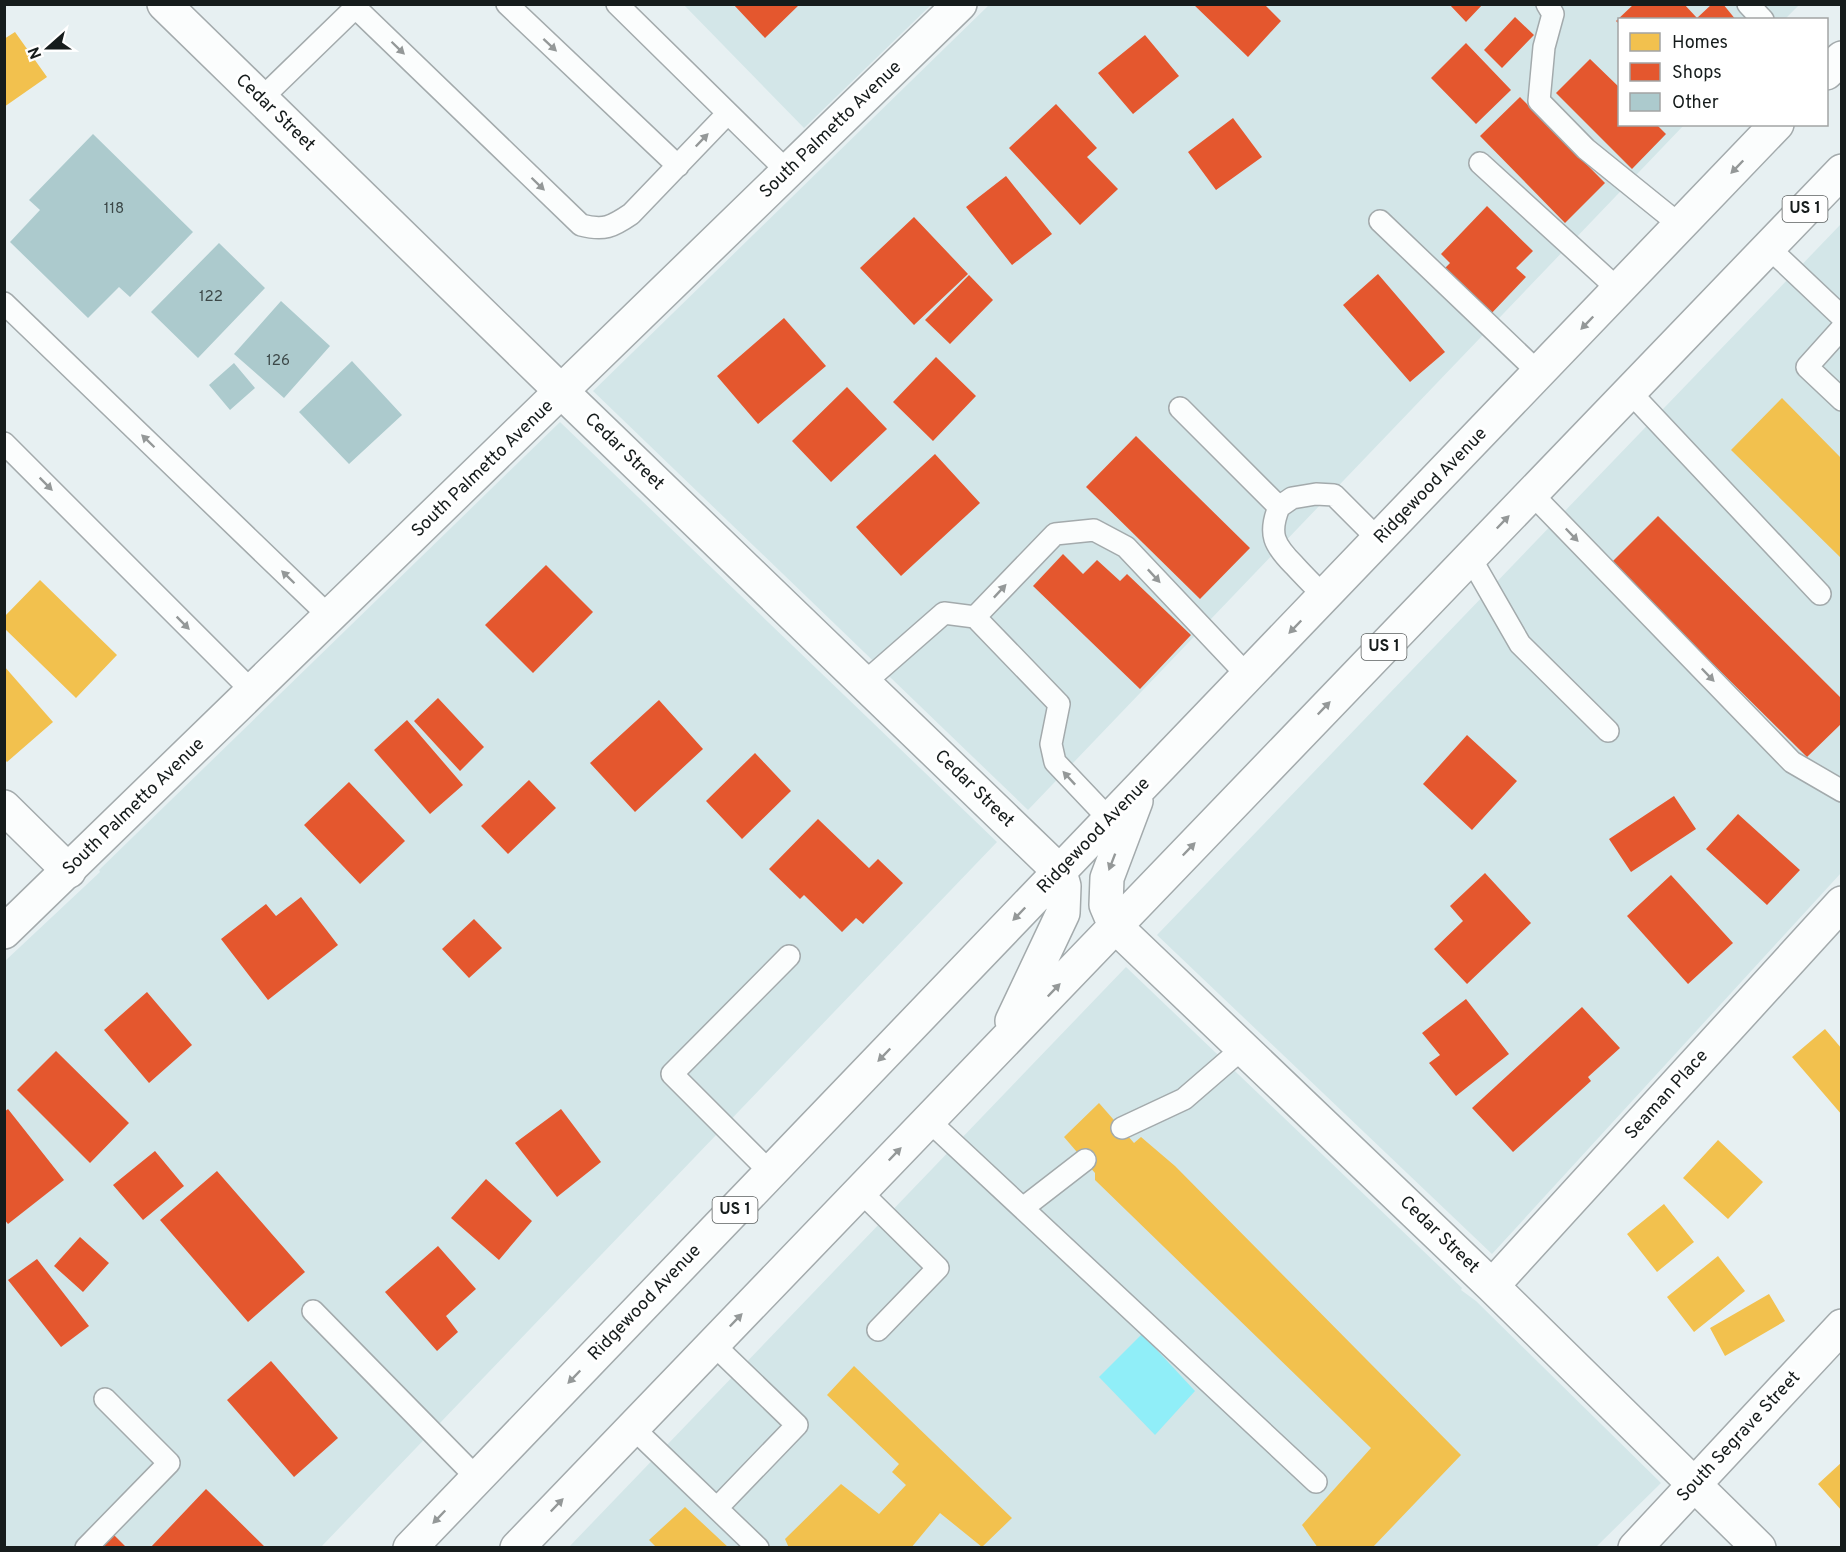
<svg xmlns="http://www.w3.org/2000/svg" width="1846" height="1552" font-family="Overpass,sans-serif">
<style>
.built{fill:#d3e6e8}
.water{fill:#90eef8}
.homes{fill:#f2c14e}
.shops{fill:#e4572e}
.building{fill:#accacd}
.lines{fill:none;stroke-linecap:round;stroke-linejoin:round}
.lane-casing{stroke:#a3aaac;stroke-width:24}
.street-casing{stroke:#a3aaac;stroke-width:36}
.secondary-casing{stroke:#a3aaac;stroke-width:36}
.primary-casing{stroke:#a3aaac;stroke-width:36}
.lane{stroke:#fbfdfd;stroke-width:21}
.street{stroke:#fbfdfd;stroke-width:33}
.secondary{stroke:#fbfdfd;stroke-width:33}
.primary{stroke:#fbfdfd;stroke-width:33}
.oneway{fill:#949898}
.labels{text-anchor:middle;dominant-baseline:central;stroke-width:6;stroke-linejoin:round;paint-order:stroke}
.number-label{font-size:15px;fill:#3c4848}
.shield{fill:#fff;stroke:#5c6060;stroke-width:1.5}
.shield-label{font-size:16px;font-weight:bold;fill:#161c1c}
.street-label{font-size:18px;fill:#161c1c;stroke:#fff}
</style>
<rect width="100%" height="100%" fill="#e7f0f2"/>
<!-- built -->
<path class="built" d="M 684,5 L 931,5 L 804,128 Z
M 989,5 L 1799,5 L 1785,19 L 1620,20 L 1620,124 L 1684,125 L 1028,810 L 593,391 Z
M 1841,224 L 1841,873 L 1492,1254 L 1157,935 Z
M 560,422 L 997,842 L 321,1547 L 5,1548 L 5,961 L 100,872 L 99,870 Z
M 1126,967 L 1462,1288 L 1461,1290 L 1476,1301 L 1661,1483 L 1596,1547 L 568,1548 Z"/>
<!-- water -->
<path class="water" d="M 1142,1334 L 1195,1391 L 1155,1435 L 1099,1377 Z"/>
<!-- homes -->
<path class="homes" d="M 15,32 L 47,77 L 4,107 L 4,39 Z
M 1782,398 L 1842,459 L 1842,559 L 1731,450 Z
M 40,580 L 117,655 L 76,698 L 4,628 L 4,617 Z
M 4,666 L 53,722 L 7,762 L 4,759 Z
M 1825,1029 L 1842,1049 L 1842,1115 L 1792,1057 Z
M 1099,1103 L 1134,1143 L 1141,1137 L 1175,1166 L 1461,1455 L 1372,1548 L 1318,1548 L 1302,1525 L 1371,1448 L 1095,1180 L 1095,1173 L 1064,1137 Z
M 1718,1140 L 1763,1182 L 1728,1219 L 1683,1178 Z
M 1664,1204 L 1694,1242 L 1657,1272 L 1627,1234 Z
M 1718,1256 L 1745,1291 L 1694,1332 L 1667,1297 Z
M 1769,1294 L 1785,1321 L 1725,1356 L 1710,1328 Z
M 854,1366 L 1012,1518 L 982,1547 L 940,1513 L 911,1548 L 789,1548 L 785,1539 L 841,1484 L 879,1514 L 906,1485 L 892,1472 L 899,1464 L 827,1395 Z
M 1842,1462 L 1842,1511 L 1818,1484 Z
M 685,1507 L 729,1548 L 657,1548 L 649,1540 Z"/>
<!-- shops -->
<path class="shops" d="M 733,4 L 800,4 L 765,38 Z
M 1193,4 L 1264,4 L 1281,21 L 1248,57 Z
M 1449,4 L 1483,4 L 1466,22 Z
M 1634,4 L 1684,4 L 1697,18 L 1712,4 L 1723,4 L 1736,20 L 1620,20 L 1620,25 L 1616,21 Z
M 1515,17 L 1534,35 L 1502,68 L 1484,50 Z
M 1145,35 L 1179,76 L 1133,114 L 1098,73 Z
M 1466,43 L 1511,90 L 1476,124 L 1431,78 Z
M 1590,59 L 1620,88 L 1620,124 L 1656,124 L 1666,134 L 1632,169 L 1556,93 Z
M 1520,97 L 1605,183 L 1565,223 L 1480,136 Z
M 1056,104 L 1097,148 L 1087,157 L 1118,189 L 1080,225 L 1009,148 Z
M 1233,118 L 1262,157 L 1216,190 L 1188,152 Z
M 1006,176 L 1052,234 L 1012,265 L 966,207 Z
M 1487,206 L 1533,251 L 1516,268 L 1526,277 L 1488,317 L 1441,272 L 1450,263 L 1441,254 Z
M 914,217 L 968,274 L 914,325 L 860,268 Z
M 1378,274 L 1445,352 L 1410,382 L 1343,305 Z
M 969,275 L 993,300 L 950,344 L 925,320 Z
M 784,318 L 826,366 L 758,424 L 717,376 Z
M 936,357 L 976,396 L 933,441 L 893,402 Z
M 847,387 L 887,429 L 831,482 L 792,441 Z
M 1136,436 L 1250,548 L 1200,599 L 1086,487 Z
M 935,454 L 980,503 L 901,576 L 856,527 Z
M 1658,516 L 1842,699 L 1842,723 L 1807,757 L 1611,563 Z
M 1063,554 L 1083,574 L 1097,560 L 1120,581 L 1127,574 L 1191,635 L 1140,689 L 1033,586 Z
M 546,565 L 593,612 L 533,673 L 485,625 Z
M 438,698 L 484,747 L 460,771 L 414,721 Z
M 659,700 L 703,749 L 635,812 L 590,763 Z
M 407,720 L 463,785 L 430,814 L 374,750 Z
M 1467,735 L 1517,781 L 1472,830 L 1423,784 Z
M 755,753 L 791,791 L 742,839 L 706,801 Z
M 529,780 L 556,808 L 508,854 L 481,826 Z
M 349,782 L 405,841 L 360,884 L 304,825 Z
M 1674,796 L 1696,829 L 1631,872 L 1609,839 Z
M 1738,814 L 1800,870 L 1767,905 L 1706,849 Z
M 818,819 L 869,868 L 878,859 L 903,883 L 863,924 L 856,918 L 842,932 L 804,895 L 800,899 L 769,869 Z
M 1485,873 L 1531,923 L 1467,984 L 1434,949 L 1463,921 L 1450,906 Z
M 1671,875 L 1733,943 L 1688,984 L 1627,916 Z
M 301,897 L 338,945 L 268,1000 L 221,939 L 266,904 L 276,916 Z
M 474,919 L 502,948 L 469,978 L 442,949 Z
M 147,992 L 192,1045 L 149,1083 L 104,1030 Z
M 1466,999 L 1509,1054 L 1456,1096 L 1429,1063 L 1440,1055 L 1422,1033 Z
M 1582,1007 L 1620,1048 L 1588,1077 L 1591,1081 L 1513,1152 L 1472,1108 Z
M 56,1051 L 129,1123 L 90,1163 L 17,1090 Z
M 8,1109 L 64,1180 L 8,1224 L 4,1219 L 4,1112 Z
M 561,1109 L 601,1162 L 557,1197 L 515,1143 Z
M 155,1151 L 184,1186 L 143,1220 L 113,1185 Z
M 217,1171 L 305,1272 L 248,1322 L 160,1220 Z
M 486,1179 L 532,1221 L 499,1260 L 451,1218 Z
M 80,1237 L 109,1263 L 83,1292 L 54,1266 Z
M 438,1246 L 476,1289 L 446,1316 L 458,1332 L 437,1351 L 385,1292 Z
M 37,1259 L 89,1326 L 61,1347 L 8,1280 Z
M 271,1361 L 338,1438 L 294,1477 L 227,1400 Z
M 206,1489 L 266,1548 L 150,1548 Z
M 112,1533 L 127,1548 L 98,1548 Z"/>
<!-- building -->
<path class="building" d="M 93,134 L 193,232 L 130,297 L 119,287 L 88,318 L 10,242 L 40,210 L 29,200 Z
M 219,243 L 265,288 L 198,358 L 151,312 Z
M 281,301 L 330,346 L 284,398 L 234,354 Z
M 352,361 L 402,415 L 349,464 L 299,412 Z
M 234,363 L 255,388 L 230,410 L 209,385 Z"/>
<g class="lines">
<!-- lane casing -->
<g class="lane-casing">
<path id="lane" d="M 507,4 L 678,166
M 617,4 L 788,172
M 1547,4 L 1553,14 L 1544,47 L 1539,101 L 1586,149 L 1680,225
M 1748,4 L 1763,20
M 356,8 L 581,225 C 604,231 612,227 631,214 L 728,113
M 261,99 L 359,4
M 1480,163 L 1619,290
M 1380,221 L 1539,373
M 1768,247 L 1842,317
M 4,303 L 330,617
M 1842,328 L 1807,367 L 1842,400
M 1629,391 L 1820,594
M 1180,408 L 1279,507 L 1292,498 L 1316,494 L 1334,495 L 1379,540
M 4,443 L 253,692
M 1531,493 L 1792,762 L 1842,791
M 1279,507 C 1268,534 1274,545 1294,565 C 1304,576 1314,586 1324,596
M 1470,557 L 1520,644 L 1608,731
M 864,683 L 944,613 L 975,617
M 1110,820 L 1055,762 L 1051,744 L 1059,704 L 975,617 L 1055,534 L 1094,530 L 1126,547 L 1248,676
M 928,1120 L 1316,1482
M 1122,1128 L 1184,1099 L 1243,1048
M 771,1173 L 672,1074 L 789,956
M 860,1191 L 938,1268 L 878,1330
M 1023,1208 L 1085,1160
M 313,1311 L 477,1478
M 713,1344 L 797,1425 L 717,1508
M 632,1427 L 758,1548
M 86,1548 L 169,1463 L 105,1399"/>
</g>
<!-- street casing -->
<g class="street-casing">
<path id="street" d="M 164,4 L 562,392 L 1060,872
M 4,807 L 69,871
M 1115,926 L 1492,1286 L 1759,1548
M 1492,1286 L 1842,903
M 1635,1548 L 1842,1326"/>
</g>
<!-- secondary casing -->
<g class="secondary-casing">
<path id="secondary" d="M 4,932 L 960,4"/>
</g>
<!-- primary casing -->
<g class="primary-casing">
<path id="primary" d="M 1826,73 L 1842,58
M 1115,926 L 1106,905 L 1107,878 L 1136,801
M 1012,1021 L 1063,913 L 1064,886 L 1060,872
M 410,1548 L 1777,124
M 517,1548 L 1842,171"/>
</g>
<!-- lane -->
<use href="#lane" class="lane"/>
<!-- street -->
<use href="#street" class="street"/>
<!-- secondary -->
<use href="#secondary" class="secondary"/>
<!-- primary -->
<use href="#primary" class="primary"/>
</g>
<!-- one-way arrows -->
<defs><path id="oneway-solid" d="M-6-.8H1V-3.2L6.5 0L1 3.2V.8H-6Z" transform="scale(1.5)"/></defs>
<g class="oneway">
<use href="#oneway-solid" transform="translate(550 45) rotate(43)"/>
<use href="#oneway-solid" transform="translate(398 48) rotate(44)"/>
<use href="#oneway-solid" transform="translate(702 140) rotate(-46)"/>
<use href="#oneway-solid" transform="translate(1737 167) rotate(134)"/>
<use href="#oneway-solid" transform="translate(538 184) rotate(44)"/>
<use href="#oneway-solid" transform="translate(1587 323) rotate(134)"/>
<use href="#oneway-solid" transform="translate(148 441) rotate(-136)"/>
<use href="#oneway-solid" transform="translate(46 484) rotate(45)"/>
<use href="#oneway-solid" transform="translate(1503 522) rotate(-46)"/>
<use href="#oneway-solid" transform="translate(1572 535) rotate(46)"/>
<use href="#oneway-solid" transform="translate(1154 576) rotate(47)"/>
<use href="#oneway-solid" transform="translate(288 577) rotate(-136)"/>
<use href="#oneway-solid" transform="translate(1000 591) rotate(-47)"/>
<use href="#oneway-solid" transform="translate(183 623) rotate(45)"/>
<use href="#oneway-solid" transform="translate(1295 627) rotate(134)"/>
<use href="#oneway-solid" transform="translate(1708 675) rotate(46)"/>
<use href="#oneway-solid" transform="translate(1324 708) rotate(-46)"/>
<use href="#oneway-solid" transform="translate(1069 778) rotate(-133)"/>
<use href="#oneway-solid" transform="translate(1189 849) rotate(-46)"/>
<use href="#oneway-solid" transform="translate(1112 862) rotate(111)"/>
<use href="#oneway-solid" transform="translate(1019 914) rotate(134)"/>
<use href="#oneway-solid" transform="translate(1054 990) rotate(-46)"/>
<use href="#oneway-solid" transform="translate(884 1055) rotate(134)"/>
<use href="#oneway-solid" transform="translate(895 1154) rotate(-46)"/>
<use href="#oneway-solid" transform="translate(736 1320) rotate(-46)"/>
<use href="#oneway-solid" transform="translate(574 1377) rotate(134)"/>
<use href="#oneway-solid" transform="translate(557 1505) rotate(-46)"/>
<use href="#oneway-solid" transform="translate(439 1517) rotate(134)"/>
</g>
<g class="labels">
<!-- number labels -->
<g class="number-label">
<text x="114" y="209">118</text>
<text x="211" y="297">122</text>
<text x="278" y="361">126</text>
</g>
<!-- shield labels -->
<g class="shield">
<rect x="1782.5" y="196" width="45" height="26" rx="4.5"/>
<rect x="1361.5" y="634" width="45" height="26" rx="4.5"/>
<rect x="712.5" y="1197" width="45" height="26" rx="4.5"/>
</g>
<g class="shield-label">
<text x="1805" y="209">US 1</text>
<text x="1384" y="647">US 1</text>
<text x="735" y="1210">US 1</text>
</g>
<!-- street labels -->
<g class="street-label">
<text transform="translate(275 113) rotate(44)">Cedar Street</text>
<text transform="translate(831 130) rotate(-44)">South Palmetto Avenue</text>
<text transform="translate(624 452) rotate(44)">Cedar Street</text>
<text transform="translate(483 469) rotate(-44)">South Palmetto Avenue</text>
<text transform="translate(1431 486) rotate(-46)">Ridgewood Avenue</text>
<text transform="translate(974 789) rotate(44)">Cedar Street</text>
<text transform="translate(134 807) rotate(-44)">South Palmetto Avenue</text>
<text transform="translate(1094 836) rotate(-46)">Ridgewood Avenue</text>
<text transform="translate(1667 1095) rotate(-48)">Seaman Place</text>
<text transform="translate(1439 1235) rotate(44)">Cedar Street</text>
<text transform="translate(645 1303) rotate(-46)">Ridgewood Avenue</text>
<text transform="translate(1739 1437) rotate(-47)">South Segrave Street</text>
</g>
</g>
<!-- border -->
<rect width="1846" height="1552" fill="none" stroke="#161c1c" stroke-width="12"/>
<!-- legend -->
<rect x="1618" y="18" width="210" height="108" fill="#ffffff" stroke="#a2a4a4" stroke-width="1.5"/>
<rect x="1630" y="33" width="30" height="18" fill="#f2c14e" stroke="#a2a4a4" stroke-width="1.5"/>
<text x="1672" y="48" font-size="18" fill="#161c1c">Homes</text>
<rect x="1630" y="63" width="30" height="18" fill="#e4572e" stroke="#a2a4a4" stroke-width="1.5"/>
<text x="1672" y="78" font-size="18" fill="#161c1c">Shops</text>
<rect x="1630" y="93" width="30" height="18" fill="#accacd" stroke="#a2a4a4" stroke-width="1.5"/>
<text x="1672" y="108" font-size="18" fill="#161c1c">Other</text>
<!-- north arrow -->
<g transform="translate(48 48) rotate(249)" stroke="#ffffff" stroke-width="4.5" paint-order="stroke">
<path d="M0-4.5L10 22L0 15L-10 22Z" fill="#161c1c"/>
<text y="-9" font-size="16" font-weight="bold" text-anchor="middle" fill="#161c1c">N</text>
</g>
</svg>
